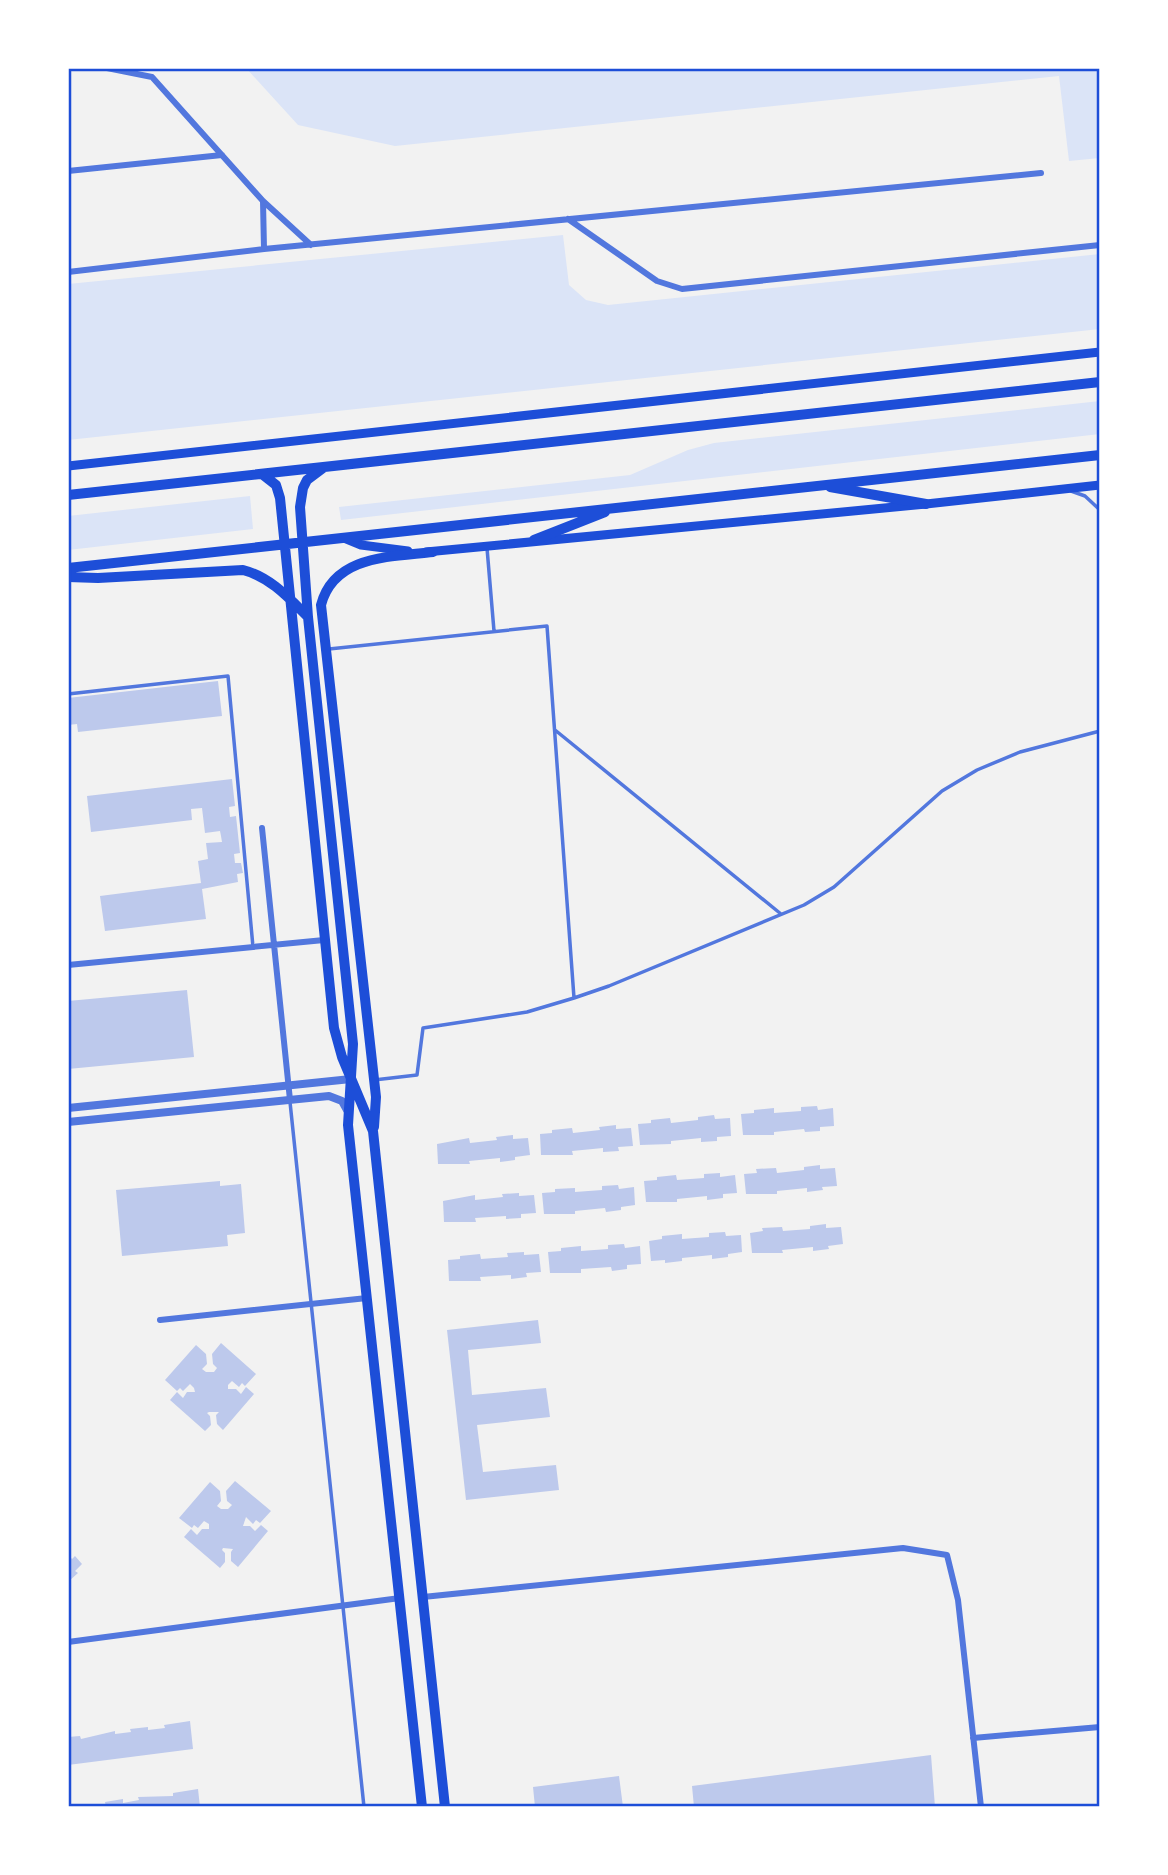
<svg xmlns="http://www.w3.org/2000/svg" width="1168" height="1875" font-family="Jost,sans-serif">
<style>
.green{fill:#dbe4f7}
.building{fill:#bdc9ec}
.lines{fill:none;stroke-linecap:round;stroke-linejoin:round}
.service{stroke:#5277de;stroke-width:3.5}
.minor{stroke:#5277de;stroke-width:6}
.tertiary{stroke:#5277de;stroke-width:8}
.secondary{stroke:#1d4ed8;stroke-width:9}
.primary{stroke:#1d4ed8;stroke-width:10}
.neatline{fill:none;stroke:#1d4ed8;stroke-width:2.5}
</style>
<rect width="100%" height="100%" fill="#f2f2f2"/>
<!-- green -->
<path class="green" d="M 246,68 L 1100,68 L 1100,158 L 1069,161 L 1059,76 L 395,146 L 298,125 Z
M 563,235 L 569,285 L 586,300 L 608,305 L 1100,254 L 1100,329 L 68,440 L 68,284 Z
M 1100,401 L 1100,434 L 341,520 L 339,507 L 630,475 L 688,450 L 714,443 Z
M 250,496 L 253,529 L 68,550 L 68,516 Z"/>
<!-- building -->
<path class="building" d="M 218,681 L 222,716 L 78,732 L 77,724 L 68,725 L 68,698 Z
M 232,779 L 235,806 L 229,807 L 230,817 L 236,816 L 240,853 L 234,854 L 235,863 L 241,863 L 243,873 L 237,874 L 238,882 L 202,889 L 206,919 L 105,931 L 100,896 L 201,883 L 198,861 L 208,859 L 206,843 L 222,842 L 221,836 L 220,831 L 205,833 L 202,808 L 191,809 L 192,820 L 91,832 L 87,796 Z
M 187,990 L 194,1057 L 68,1069 L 68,1001 Z
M 817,1106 L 818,1110 L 833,1108 L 834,1126 L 820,1127 L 820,1131 L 805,1132 L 804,1129 L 774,1132 L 774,1135 L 743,1135 L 741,1114 L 754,1113 L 754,1110 L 774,1108 L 774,1113 L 801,1111 L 801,1107 Z
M 714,1115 L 715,1119 L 730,1118 L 731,1136 L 717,1137 L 717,1141 L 701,1142 L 701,1138 L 671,1141 L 671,1144 L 640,1145 L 638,1124 L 651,1123 L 651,1120 L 670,1118 L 671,1123 L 698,1120 L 698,1117 Z
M 616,1125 L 616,1129 L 631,1128 L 633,1146 L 618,1147 L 619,1151 L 603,1152 L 603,1148 L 572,1151 L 573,1155 L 541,1155 L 540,1134 L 552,1133 L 552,1130 L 572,1128 L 573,1133 L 600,1130 L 599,1127 Z
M 513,1135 L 513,1139 L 528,1138 L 530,1155 L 515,1157 L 515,1160 L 500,1162 L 500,1158 L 469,1161 L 470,1164 L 438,1164 L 437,1144 L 469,1138 L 470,1143 L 497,1140 L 496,1137 Z
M 820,1165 L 820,1169 L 835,1168 L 837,1186 L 822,1187 L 823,1190 L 807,1192 L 807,1188 L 777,1191 L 777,1194 L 746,1194 L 744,1174 L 757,1173 L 756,1169 L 776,1168 L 777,1173 L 804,1170 L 804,1167 Z
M 720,1173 L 720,1177 L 735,1175 L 737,1193 L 723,1194 L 723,1198 L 707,1200 L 707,1196 L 677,1199 L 677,1202 L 646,1202 L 644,1181 L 657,1180 L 657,1177 L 676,1175 L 677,1180 L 704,1178 L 704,1174 Z
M 220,1181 L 220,1186 L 241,1184 L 245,1233 L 227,1235 L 228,1246 L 122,1256 L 116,1190 Z
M 618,1185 L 619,1189 L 634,1187 L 635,1205 L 621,1207 L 621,1210 L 606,1212 L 605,1208 L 575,1211 L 575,1214 L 544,1214 L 542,1193 L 555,1192 L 555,1189 L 575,1188 L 575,1192 L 602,1190 L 602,1186 Z
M 519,1193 L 519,1196 L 534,1195 L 536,1213 L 521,1214 L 521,1218 L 506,1219 L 506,1216 L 475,1218 L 476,1222 L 444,1222 L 443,1201 L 475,1195 L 475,1200 L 503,1197 L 502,1194 Z
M 826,1224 L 826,1228 L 841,1227 L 843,1244 L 828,1246 L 829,1249 L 813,1251 L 813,1247 L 782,1250 L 783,1253 L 752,1253 L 750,1233 L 763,1231 L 762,1228 L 782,1227 L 783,1231 L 810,1229 L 810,1226 Z
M 725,1232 L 726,1236 L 741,1235 L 742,1252 L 728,1254 L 728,1257 L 712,1259 L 712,1255 L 682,1258 L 682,1261 L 665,1263 L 665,1260 L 651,1261 L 649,1241 L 662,1239 L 662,1236 L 682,1234 L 682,1239 L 709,1237 L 709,1233 Z
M 624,1244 L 625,1248 L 640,1246 L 641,1264 L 627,1265 L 627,1269 L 612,1271 L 611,1267 L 581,1269 L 581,1273 L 550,1273 L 548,1252 L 561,1251 L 561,1248 L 581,1246 L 581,1251 L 608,1249 L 608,1245 Z
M 524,1252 L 524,1255 L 539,1254 L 541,1272 L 526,1273 L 527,1277 L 511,1279 L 511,1275 L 480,1277 L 481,1281 L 449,1281 L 448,1260 L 460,1259 L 460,1256 L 480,1254 L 481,1259 L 508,1257 L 507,1253 Z
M 538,1320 L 541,1343 L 468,1350 L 472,1395 L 546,1388 L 550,1417 L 477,1425 L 483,1472 L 556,1465 L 559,1490 L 466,1500 L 447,1330 Z
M 221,1343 L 256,1374 L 245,1386 L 242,1383 L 239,1387 L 232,1381 L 228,1385 L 228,1389 L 236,1389 L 241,1394 L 246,1387 L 254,1394 L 223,1430 L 217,1424 L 216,1415 L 219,1412 L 209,1412 L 207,1413 L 210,1416 L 211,1425 L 205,1431 L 170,1400 L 177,1392 L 183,1398 L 187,1392 L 195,1392 L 194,1388 L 190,1384 L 183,1391 L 180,1388 L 177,1391 L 165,1380 L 196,1345 L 206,1354 L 207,1364 L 202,1369 L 206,1372 L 214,1372 L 217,1368 L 213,1364 L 212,1354 Z
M 235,1481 L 271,1511 L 260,1523 L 256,1520 L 253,1524 L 246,1517 L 243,1526 L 250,1526 L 255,1531 L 261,1525 L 268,1531 L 238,1567 L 231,1561 L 231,1552 L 233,1549 L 223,1548 L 222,1550 L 225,1553 L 225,1562 L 220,1568 L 184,1537 L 191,1529 L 197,1535 L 202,1529 L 209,1529 L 209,1524 L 204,1521 L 198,1528 L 194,1525 L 192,1528 L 179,1518 L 210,1482 L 220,1491 L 221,1501 L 217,1506 L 221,1509 L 228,1509 L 232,1505 L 227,1501 L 226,1491 Z
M 68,1555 L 72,1559 L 75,1556 L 82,1564 L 75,1571 L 78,1573 L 68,1582 Z
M 190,1721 L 193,1749 L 68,1765 L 68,1737 L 80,1736 L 81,1739 L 115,1731 L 115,1734 L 131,1732 L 130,1729 L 148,1727 L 148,1730 L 165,1728 L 164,1725 Z
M 931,1755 L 935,1807 L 694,1807 L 692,1786 Z
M 619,1776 L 623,1807 L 535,1807 L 533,1787 Z
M 198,1789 L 200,1807 L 106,1807 L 105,1802 L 123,1799 L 123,1803 L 139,1800 L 138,1797 L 173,1796 L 173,1793 Z"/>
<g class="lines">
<!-- service -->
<path class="service" d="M 1071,491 L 1085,496 L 1100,510
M 487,548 L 494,631
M 329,649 L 547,626 L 574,998
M 68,694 L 228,676 L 253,947
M 555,730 L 781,914
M 374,1080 L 417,1075 L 423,1028 L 527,1012 L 574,998 L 609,986 L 804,905 L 834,887 L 942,791 L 977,770 L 1020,752 L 1100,731
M 290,1102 L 364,1807"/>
<!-- minor -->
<path class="minor" d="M 107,68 L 152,77 L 263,201 L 311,245
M 68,171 L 222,155
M 263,201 L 264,249
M 568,219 L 657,281 L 682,289 L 1100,245
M 68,272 L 264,249 L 1041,173
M 262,828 L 290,1100
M 68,965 L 324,940
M 160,1320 L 367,1298
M 423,1597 L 903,1548 L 947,1555 L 958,1600 L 981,1807
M 68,1642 L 400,1598
M 973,1738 L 1100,1727"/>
<!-- tertiary -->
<path class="tertiary" d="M 68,1108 L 351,1079
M 68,1122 L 329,1096 L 342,1101 L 347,1110"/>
<!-- secondary -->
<path class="secondary" d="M 68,466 L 1100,352
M 344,538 L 361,545 L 408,551
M 426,552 L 926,504 L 1100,485"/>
<!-- primary -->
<path class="primary" d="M 323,468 L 307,480 L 303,488 L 300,507 L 308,617 L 353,1044 L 348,1125 L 422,1807
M 262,474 L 276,485 L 280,498 L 334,1028 L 342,1057 L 373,1131 L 445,1807
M 830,487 L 926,504
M 68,495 L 1100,382
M 534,540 L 605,512
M 68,568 L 1100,455
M 68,577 L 98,578 L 243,570 C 270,577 288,597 308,617
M 374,1127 L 376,1097 L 321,605 C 334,555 391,557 433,552"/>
</g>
<!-- border -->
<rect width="1168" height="1875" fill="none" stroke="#ffffff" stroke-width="140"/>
<rect x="70" y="70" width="1028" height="1735" class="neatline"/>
</svg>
